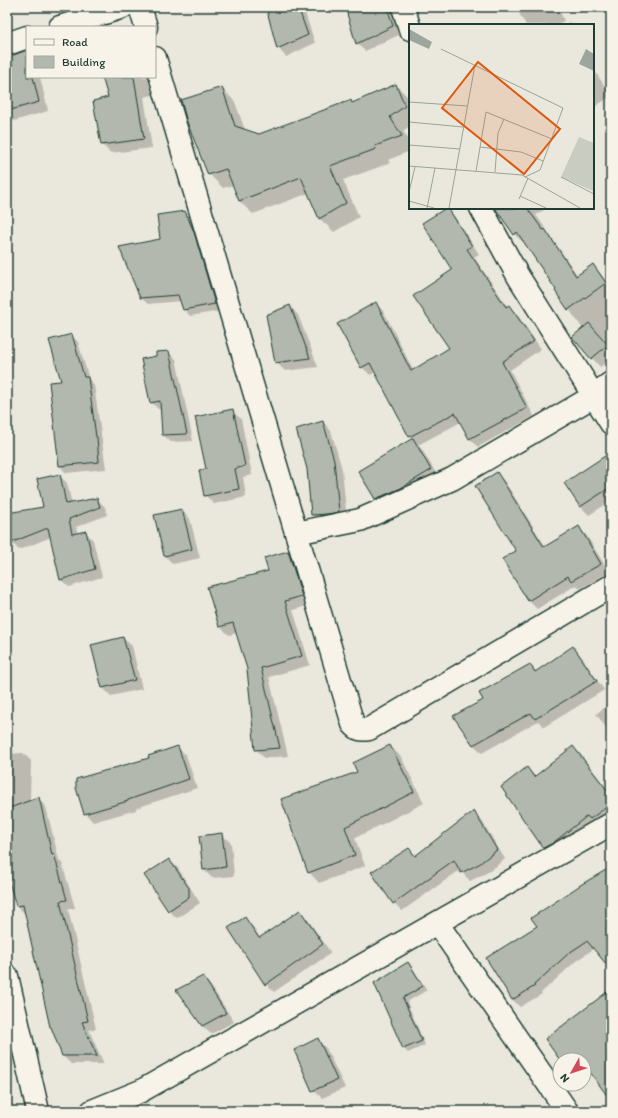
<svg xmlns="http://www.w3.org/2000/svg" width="618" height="1118" font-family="Itim,sans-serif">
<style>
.shadow{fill:#0003}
.building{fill:#b2b8ae;stroke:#1f3d34}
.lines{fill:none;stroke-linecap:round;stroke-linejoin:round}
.minor-casing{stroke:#1f3d34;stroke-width:25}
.minor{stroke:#f7f3e8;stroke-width:22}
.inset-road{fill:none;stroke:#99a499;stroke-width:1}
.view{fill:#de580e;fill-opacity:0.15;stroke:#de580e;stroke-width:2}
.inset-edge{fill:none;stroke:#1f3d34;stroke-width:2}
</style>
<rect width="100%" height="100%" fill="#eae8dd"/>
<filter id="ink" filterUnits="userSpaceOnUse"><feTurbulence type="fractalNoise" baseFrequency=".025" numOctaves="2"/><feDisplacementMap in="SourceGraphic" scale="8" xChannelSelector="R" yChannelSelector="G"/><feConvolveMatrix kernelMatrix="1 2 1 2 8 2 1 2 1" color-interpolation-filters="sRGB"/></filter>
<g filter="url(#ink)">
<!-- shadow -->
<path class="shadow" d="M 270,7 L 303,7 L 315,43 L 286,57 L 278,48 Z
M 346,7 L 398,7 L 392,9 L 401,34 L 365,51 L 356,43 Z
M 517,7 L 558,7 L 564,21 L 555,25 L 526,25 L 520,15 Z
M 570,22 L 572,25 L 563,25 Z
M 27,52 L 27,77 L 40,77 L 48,111 L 7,123 L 7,57 Z
M 593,68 L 611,96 L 593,108 Z
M 103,77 L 147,77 L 153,95 L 144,97 L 152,148 L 111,153 L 102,145 L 94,102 L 109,98 Z
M 396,85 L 410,99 L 410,126 L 403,131 L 410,142 L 410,151 L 388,160 L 390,163 L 343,180 L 359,217 L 334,232 L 320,219 L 309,193 L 253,214 L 239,201 L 233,185 L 223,188 L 209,174 L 222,88 L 235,102 L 245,130 L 259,135 L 350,101 L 353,104 Z
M 611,156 L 611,163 L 608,158 Z
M 496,208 L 547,208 L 536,215 L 578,276 L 593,265 L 601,274 L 611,288 L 611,358 L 600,367 L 574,337 L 583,329 L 556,291 L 557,290 L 524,241 L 523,242 L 514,234 Z
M 447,209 L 455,217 L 479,254 L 474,257 L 508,307 L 509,306 L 517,314 L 541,349 L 510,370 L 534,416 L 478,447 L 470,439 L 461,422 L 418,445 L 421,448 L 439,478 L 385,507 L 376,499 L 359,472 L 412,439 L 410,437 L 376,372 L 370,375 L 362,367 L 376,304 L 384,312 L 413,370 L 451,349 L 454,270 Z
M 184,212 L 191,219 L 200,239 L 221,311 L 190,316 L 184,309 L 181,301 L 148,304 L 141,298 L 161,239 Z
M 290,306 L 298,315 L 318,367 L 285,371 L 276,362 Z
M 71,335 L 78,342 L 89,379 L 94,385 L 106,469 L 66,473 L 60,466 L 62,381 Z
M 168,352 L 176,359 L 193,441 L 171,442 L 163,435 L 161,409 L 158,409 L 151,402 L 157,357 Z
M 232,411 L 241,419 L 252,475 L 243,477 L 246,497 L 214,504 L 205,495 L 208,470 Z
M 323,422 L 331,431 L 342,469 L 347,520 L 320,523 L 312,515 Z
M 611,454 L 611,501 L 589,515 L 581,507 L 566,483 Z
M 497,473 L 505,482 L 546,547 L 579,528 L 587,536 L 609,572 L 580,589 L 576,585 L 537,609 L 528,600 L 517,551 Z
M 59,475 L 67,483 L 72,504 L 97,499 L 105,507 L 107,515 L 76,527 L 78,534 L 86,532 L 93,540 L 102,577 L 69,587 L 61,580 L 51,537 L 19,550 L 11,542 L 7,523 L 7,514 L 44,508 Z
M 182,510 L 190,519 L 200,558 L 173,564 L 165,556 Z
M 288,552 L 297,560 L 310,605 L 293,610 L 310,665 L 269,677 L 288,756 L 264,758 L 256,749 L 248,669 L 237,633 L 229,635 L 220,627 L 209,588 L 269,572 Z
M 123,638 L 132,646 L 142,689 L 111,696 L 103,688 L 92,645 Z
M 573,647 L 581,656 L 604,690 L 544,727 L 538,721 L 482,753 L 473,744 L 485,701 L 530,665 L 537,672 Z
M 611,702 L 611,734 L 596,714 Z
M 390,746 L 401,757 L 424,803 L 355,838 L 365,866 L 319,883 L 309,872 L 358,772 Z
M 177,747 L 186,755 L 197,788 L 136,808 L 136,810 L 93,822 L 85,813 L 75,781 L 150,759 Z
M 573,747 L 581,755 L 611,794 L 611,818 L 552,856 L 544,847 L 527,768 L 536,777 Z
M 23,753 L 31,761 L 30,801 L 38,798 L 46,807 L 59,860 L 62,863 L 75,908 L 68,909 L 96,1029 L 89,1030 L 104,1064 L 71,1064 L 63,1056 L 25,914 L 17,906 L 7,871 L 7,754 Z
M 474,812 L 482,821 L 505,859 L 490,871 L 470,881 L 460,870 L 402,911 L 394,903 L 409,849 L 416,856 Z
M 222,835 L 231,843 L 234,876 L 212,878 L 204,870 Z
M 611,859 L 611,968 L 595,948 L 576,961 L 541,993 L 542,994 L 520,1007 L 513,1000 L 487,958 L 538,926 L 609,870 L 605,863 Z
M 169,860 L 178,868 L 200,903 L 177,918 L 168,910 Z
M 300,911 L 308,920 L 331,953 L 274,992 L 266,984 L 244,919 L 253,927 L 260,938 Z
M 408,963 L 412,967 L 427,990 L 407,1002 L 425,1045 L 408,1053 L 404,1049 L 376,983 Z
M 203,977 L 211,986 L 234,1022 L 211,1034 L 202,1026 Z
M 318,1040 L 326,1048 L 345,1088 L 322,1098 L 313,1090 Z
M 7,1094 L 10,1097 L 13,1111 L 7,1111 Z"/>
<!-- building -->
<path class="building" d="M 266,7 L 298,7 L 308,35 L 277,49 Z
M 345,7 L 387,7 L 393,26 L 356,44 Z
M 27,50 L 27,77 L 33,77 L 39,102 L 7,111 L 7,56 L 11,56 Z
M 102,77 L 134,77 L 144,139 L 101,145 L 93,101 L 108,97 Z
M 396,84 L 405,106 L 390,117 L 402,136 L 375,146 L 376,149 L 330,166 L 346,203 L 319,219 L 301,177 L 239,201 L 226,169 L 208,175 L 187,122 L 181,100 L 222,87 L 235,126 L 259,134 L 351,100 L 352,103 Z
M 446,208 L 448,208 L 472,246 L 467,249 L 506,307 L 509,305 L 534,341 L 502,362 L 527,408 L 469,439 L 455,413 L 409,437 L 370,363 L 361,368 L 337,324 L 376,302 L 411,371 L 449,348 L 413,296 L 452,270 L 422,223 Z
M 495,208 L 527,208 L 543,230 L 545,229 L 576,276 L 593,264 L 606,283 L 568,310 L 555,291 L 556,290 L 517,232 L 514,235 Z
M 185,211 L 194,232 L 215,304 L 183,310 L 178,295 L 140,298 L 119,247 L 160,239 L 157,215 Z
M 290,305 L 310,358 L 275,363 L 266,315 Z
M 589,323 L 608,345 L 591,359 L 572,337 Z
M 72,334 L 84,377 L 88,377 L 96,437 L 97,437 L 99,462 L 59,466 L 49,382 L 61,381 L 49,340 Z
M 169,351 L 179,397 L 187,434 L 162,435 L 160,401 L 150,403 L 141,359 L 156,356 L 156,352 Z
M 233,409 L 245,466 L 235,469 L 239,489 L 204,496 L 199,470 L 206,469 L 195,417 Z
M 323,421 L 334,460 L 339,512 L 327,514 L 311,515 L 307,469 L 296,429 Z
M 413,438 L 431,470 L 401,488 L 375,499 L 358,471 Z
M 611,452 L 611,487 L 580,507 L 564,483 Z
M 497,472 L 544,547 L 579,526 L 601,564 L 571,581 L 568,576 L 528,601 L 502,559 L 516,551 L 475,486 Z
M 60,474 L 66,504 L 97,498 L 100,507 L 69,519 L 72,534 L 86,531 L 95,569 L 60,580 L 48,528 L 10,543 L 7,528 L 7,513 L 43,507 L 37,479 Z
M 182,509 L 192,549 L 164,556 L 154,515 Z
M 288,551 L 302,596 L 285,601 L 302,656 L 261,668 L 280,748 L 255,750 L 247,669 L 233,623 L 219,627 L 207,587 L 268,571 L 264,558 Z
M 123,637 L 135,680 L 102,688 L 91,645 Z
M 573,646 L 597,681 L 535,719 L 531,713 L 473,745 L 453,716 L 483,700 L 479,693 L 530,664 L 535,672 Z
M 390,745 L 414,792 L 345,827 L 355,855 L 308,873 L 281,799 L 357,772 L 353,763 Z
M 178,746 L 189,779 L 128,800 L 128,801 L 84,814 L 76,788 L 76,779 L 149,758 L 148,756 Z
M 573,746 L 611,795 L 611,804 L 590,819 L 587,816 L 553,843 L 543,848 L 501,787 L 527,767 L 534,777 Z
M 39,797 L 52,855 L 54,854 L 67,900 L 60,901 L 88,1021 L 82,1022 L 97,1056 L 62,1056 L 51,1027 L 50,1027 L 34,955 L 23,905 L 16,906 L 7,875 L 7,809 Z
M 474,811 L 497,850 L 479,864 L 461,873 L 454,860 L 393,904 L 371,872 L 409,848 L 415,856 L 455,825 Z
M 222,833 L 226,867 L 203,870 L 199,836 Z
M 169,859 L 189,888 L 189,897 L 168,911 L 144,875 Z
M 611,867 L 611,970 L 587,941 L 569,953 L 534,985 L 535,986 L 512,1000 L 486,958 L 537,926 L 531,918 L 582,884 Z
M 300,910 L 323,944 L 265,985 L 228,928 L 245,917 L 259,938 Z
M 408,962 L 423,986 L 403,998 L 422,1041 L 403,1049 L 374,983 Z
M 203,976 L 226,1013 L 202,1026 L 176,990 Z
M 611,989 L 611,1101 L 584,1064 L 584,1060 L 560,1060 L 545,1039 Z
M 318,1038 L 337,1080 L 312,1091 L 294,1050 Z"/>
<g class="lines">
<!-- minor casing -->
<g class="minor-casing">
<path id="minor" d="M 140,7 L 146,27
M 403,7 L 410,29
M 60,27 L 123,7
M 7,44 L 27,37
M 155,58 L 353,724 C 358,730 361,730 369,729 L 611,586
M 481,208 L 518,276 L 611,423
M 296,533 L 360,520 L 452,479 L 587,400 L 611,383
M 437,923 L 567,1111
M 7,976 L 38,1111
M 92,1111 L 141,1091 L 611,824"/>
</g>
<!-- minor -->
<use href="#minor" class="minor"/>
</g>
</g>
<!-- overview -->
<g transform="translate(409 24)">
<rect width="185" height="185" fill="#eae8dd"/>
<path d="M 170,113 L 185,119 L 184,167 L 152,153 Z" fill="#c8ccc1"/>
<path d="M 0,5 L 23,18 L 20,25 L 0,16 ZM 177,25 L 185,30 L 185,47 L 170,40 Z" fill="#9ca69c"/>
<path class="inset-road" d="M 32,25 L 154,84 L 131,146 L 116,153M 0,78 L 58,82M 0,98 L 54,103M 0,121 L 51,125M 71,123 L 112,128 L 134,137M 0,142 L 113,151 L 171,184M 67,147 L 77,88 L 143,115M 86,148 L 89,109 L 95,95M 152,153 L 185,170M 0,168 L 6,143M 111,172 L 137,184M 110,175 L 119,154M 0,177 L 25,184M 18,184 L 26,144M 40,184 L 66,41"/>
<path class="view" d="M 69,38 L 151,105 L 115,150 L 33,84 Z"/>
<rect width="185" height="185" class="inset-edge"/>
</g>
<!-- margin -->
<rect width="618" height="1118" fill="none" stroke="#f7f3e8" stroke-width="24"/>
<rect x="12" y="12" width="594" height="1094" fill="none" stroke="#1f3d34" stroke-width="1.5" filter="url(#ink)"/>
<!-- legend -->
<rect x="26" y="26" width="130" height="52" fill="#f7f3e8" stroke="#a1aaa0"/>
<rect x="34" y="39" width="20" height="6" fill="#f7f3e8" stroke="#a1aaa0"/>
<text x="62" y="46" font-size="12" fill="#1f3d34">Road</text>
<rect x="34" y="56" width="20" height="12" fill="#b2b8ae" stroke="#a1aaa0"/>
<text x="62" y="66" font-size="12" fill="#1f3d34">Building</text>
<!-- north arrow -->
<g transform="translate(572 1072) rotate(231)"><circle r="19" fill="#f7f3e8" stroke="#a1aaa0"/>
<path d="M0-3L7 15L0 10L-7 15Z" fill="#d1495b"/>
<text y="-6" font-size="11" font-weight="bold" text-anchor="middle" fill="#1f3d34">N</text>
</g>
</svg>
